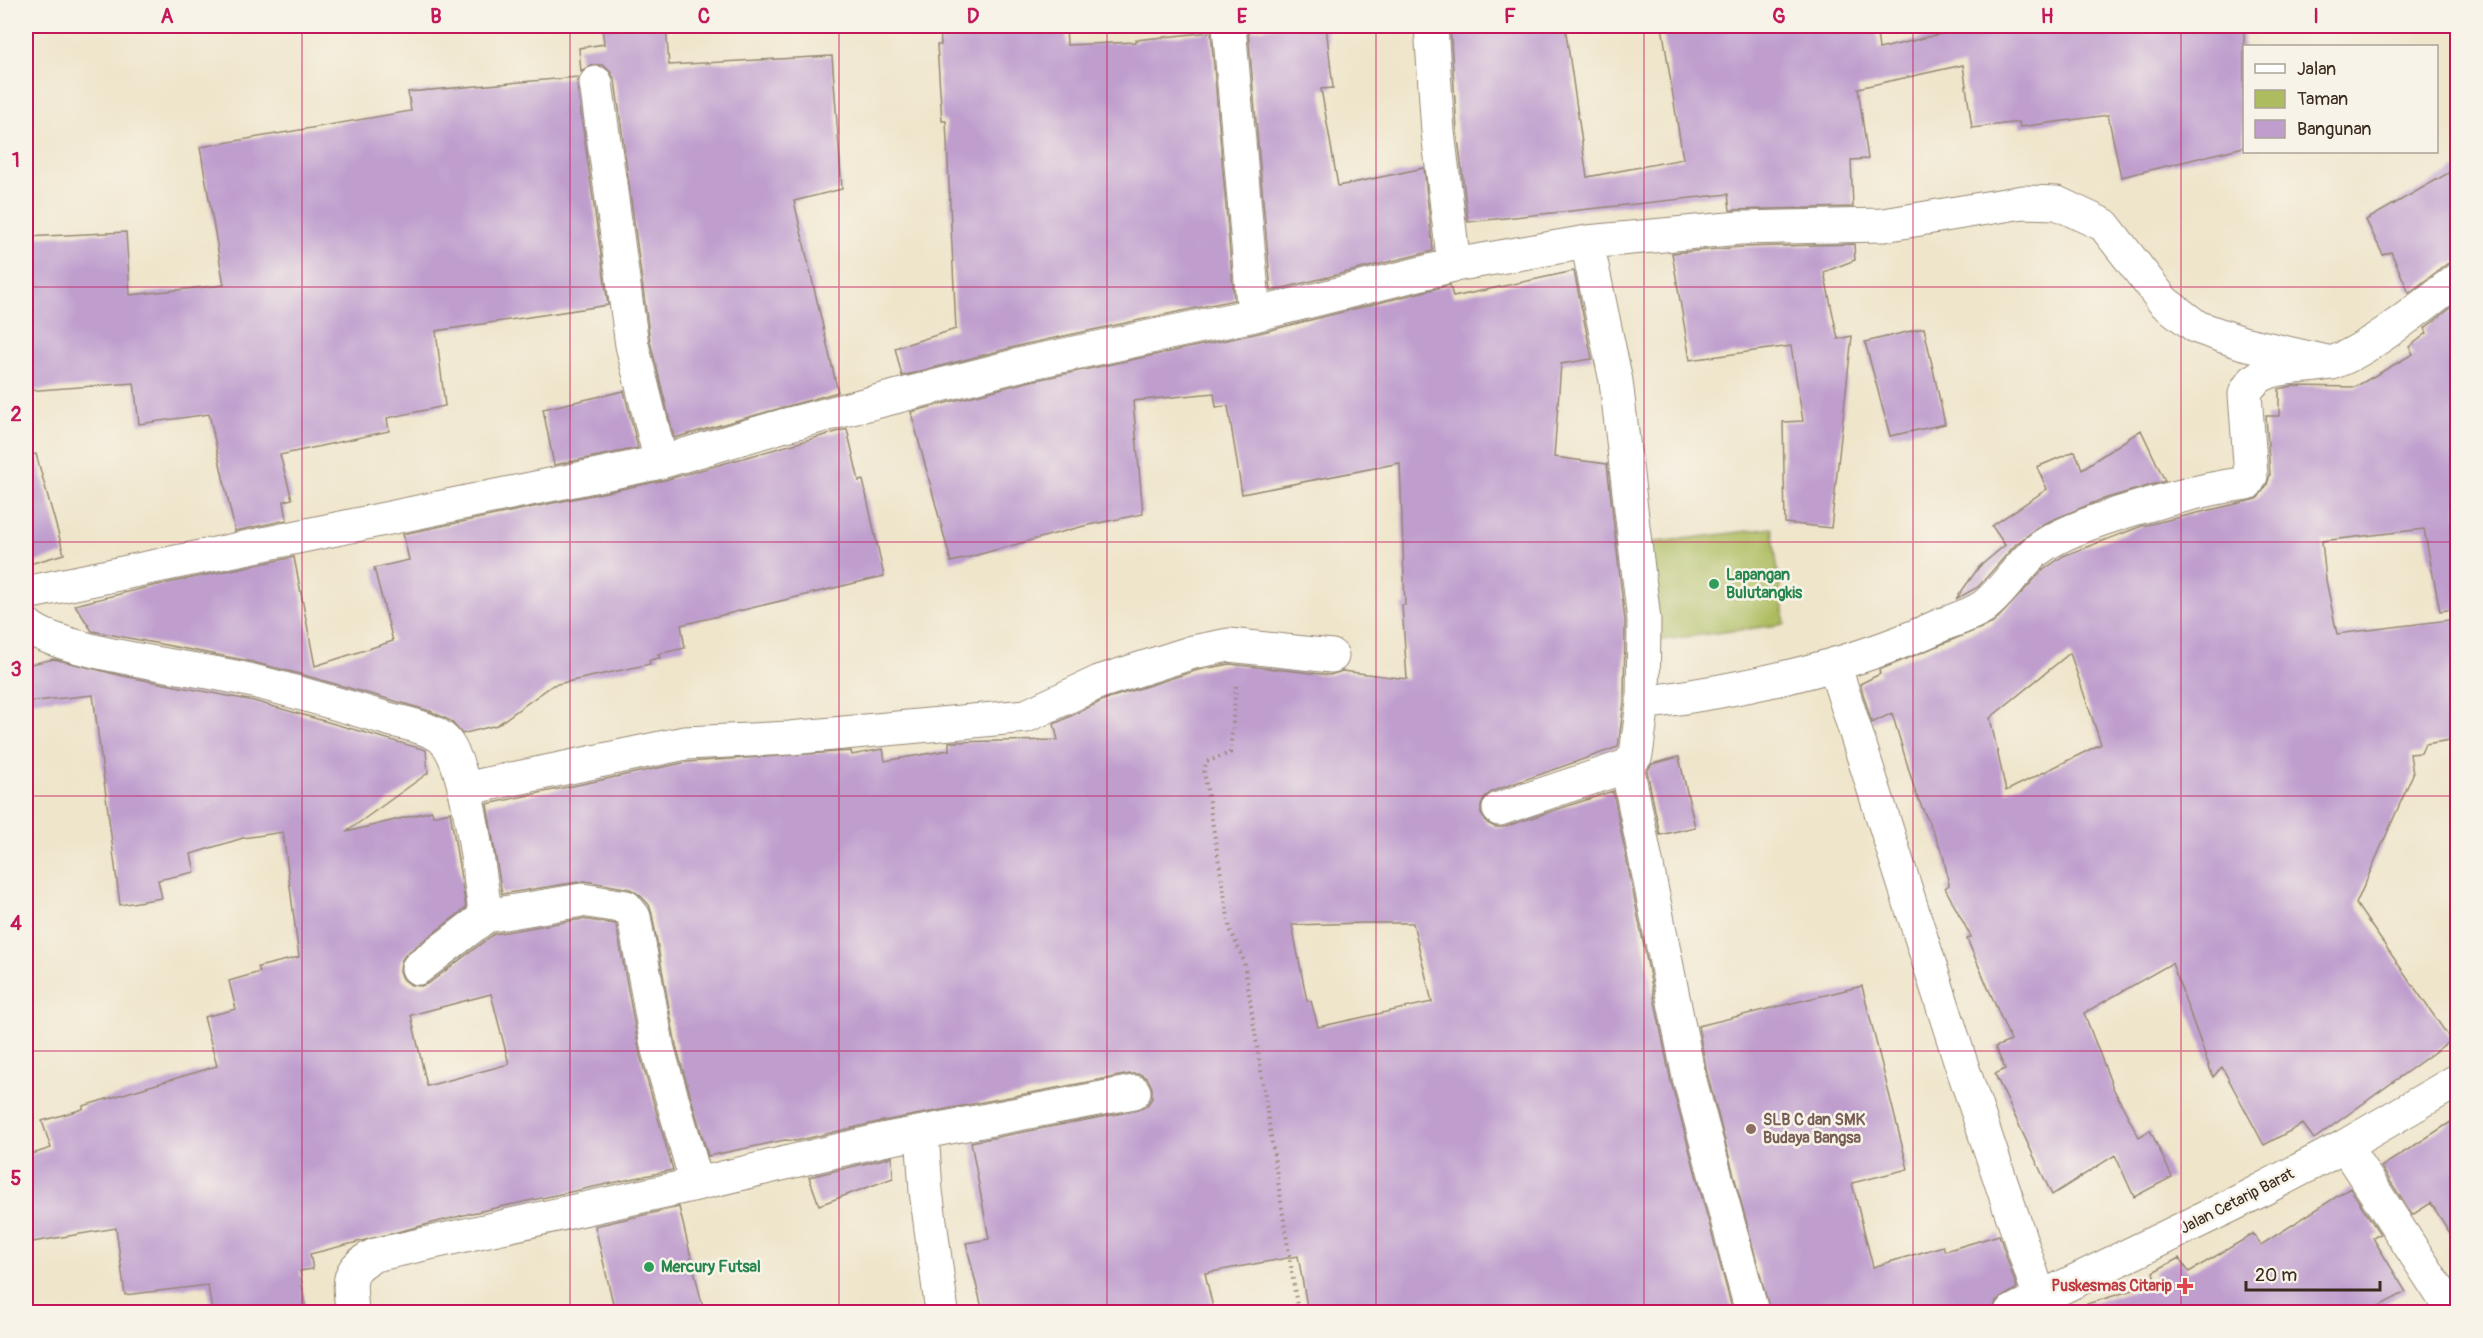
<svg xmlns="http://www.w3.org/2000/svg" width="2483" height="1338" font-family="Pangolin,sans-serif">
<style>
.green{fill:#adbc5e;stroke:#74733e;stroke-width:1.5}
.building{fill:#bf9ece;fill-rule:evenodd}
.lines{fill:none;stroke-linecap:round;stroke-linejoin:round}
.minor-casing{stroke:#958874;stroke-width:35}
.path{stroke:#958874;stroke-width:4;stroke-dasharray:1.5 4.5;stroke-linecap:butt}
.minor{stroke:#fff;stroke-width:33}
.grid{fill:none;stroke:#c2185b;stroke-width:1.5;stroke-opacity:0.55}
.leisure-dot{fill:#2e9e5b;stroke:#f7f3e8;stroke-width:2}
.education-dot{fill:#8d6e63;stroke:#f7f3e8;stroke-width:2}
.health-dot{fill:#e0444e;stroke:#f7f3e8;stroke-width:2}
.labels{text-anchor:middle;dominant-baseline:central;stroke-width:5;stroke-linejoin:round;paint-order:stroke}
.leisure-label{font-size:16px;font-weight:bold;fill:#27864d;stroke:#f7f3e8;text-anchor:start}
.education-label{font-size:16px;font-weight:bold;fill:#785e54;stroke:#f7f3e8;text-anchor:start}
.street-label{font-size:16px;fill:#3b2a1e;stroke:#f7f3e8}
.health-label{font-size:16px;font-weight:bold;fill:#be3a42;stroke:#f7f3e8;text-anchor:end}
.neatline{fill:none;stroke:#c2185b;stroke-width:2}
.grid-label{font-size:20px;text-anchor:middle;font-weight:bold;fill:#c2185b}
</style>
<rect width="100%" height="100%" fill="#f7f3e8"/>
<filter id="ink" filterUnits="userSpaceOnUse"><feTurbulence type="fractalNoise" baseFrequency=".0167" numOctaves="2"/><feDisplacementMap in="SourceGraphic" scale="12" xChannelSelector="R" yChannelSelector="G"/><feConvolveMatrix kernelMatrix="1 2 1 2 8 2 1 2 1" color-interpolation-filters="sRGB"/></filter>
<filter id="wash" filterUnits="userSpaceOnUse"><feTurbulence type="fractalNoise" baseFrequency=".008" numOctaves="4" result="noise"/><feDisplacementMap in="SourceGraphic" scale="24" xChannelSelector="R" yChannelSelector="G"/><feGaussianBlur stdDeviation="1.35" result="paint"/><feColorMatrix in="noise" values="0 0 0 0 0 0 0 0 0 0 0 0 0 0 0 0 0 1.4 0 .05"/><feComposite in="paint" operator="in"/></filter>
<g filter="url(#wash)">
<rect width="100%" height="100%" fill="#efe5cb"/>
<!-- green -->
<path class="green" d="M 1772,528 L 1785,624 L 1654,641 L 1642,544 Z"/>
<g id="blocks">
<!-- building -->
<path class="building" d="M 602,26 L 666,26 L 669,65 L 832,56 L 842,189 L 794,201 L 838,392 L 674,438 L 650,341 L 615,80 L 610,71 L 603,65 L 593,65 L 581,72 L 579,48 L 604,44 Z
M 940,26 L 1066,26 L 1067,45 L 1136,42 L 1136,40 L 1211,32 L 1234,300 L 1022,345 L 902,376 L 895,348 L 956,329 L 946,121 L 942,121 L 937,45 L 941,45 Z
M 1283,26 L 1326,26 L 1333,88 L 1321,89 L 1338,186 L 1424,168 L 1433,251 L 1271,291 L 1248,31 Z
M 1450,26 L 1565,26 L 1587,177 L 1683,159 L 1662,26 L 1876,26 L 1879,49 L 1972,26 L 2244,26 L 2244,147 L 2121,177 L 2108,115 L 2020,127 L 2019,122 L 1972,128 L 1963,65 L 1858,88 L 1868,159 L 1851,160 L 1853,207 L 1730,210 L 1728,194 L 1468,222 L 1457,130 Z
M 578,77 L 577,86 L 608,305 L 436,331 L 445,406 L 387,418 L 389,431 L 280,455 L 292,499 L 284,501 L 287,520 L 235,531 L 209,414 L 139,424 L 134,383 L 26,391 L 26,237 L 126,232 L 130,295 L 224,285 L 200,147 L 411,111 L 408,92 Z
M 2457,168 L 2457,261 L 2447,264 L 2409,293 L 2391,252 L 2383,255 L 2366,220 Z
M 1854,244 L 1855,260 L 1824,272 L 1838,339 L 1852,336 L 1831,528 L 1785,523 L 1783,422 L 1803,421 L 1791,346 L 1690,360 L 1672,253 L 1741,247 Z
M 1574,271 L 1592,359 L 1561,364 L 1554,457 L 1607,464 L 1625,621 L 1624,702 L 1618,747 L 1493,791 L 1485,797 L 1481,806 L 1481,814 L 1487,823 L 1495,827 L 1504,827 L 1613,791 L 1671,1082 L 1733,1312 L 1308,1312 L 1298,1256 L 1205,1273 L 1214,1312 L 983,1312 L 966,1243 L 989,1239 L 971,1142 L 1138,1110 L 1147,1106 L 1152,1098 L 1152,1088 L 1148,1079 L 1140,1074 L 1130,1074 L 878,1122 L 796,1141 L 785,1140 L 708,1156 L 676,1046 L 652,914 L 649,905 L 640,895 L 630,889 L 585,881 L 502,894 L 487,804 L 687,762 L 851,751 L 852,755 L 883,749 L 885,761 L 949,750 L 949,742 L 1058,740 L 1054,724 L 1106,699 L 1198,670 L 1230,664 L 1330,675 L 1342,671 L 1407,679 L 1402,605 L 1405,605 L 1400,463 L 1242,494 L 1228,406 L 1216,407 L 1214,393 L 1133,401 L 1143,514 L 1084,526 L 951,562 L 911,412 L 1031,381 L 1259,333 L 1450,285 L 1453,297 ZM 1365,923 L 1413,923 L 1432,1002 L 1318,1027 L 1311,1001 L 1307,1001 L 1292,925 Z
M 2457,303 L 2457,609 L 2440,611 L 2424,529 L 2322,541 L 2326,580 L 2337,634 L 2457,619 L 2457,739 L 2425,744 L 2421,753 L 2410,754 L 2413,774 L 2356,904 L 2451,1040 L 2314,1139 L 2303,1124 L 2264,1145 L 2222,1067 L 2213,1077 L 2172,963 L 2084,1013 L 2113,1088 L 2139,1137 L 2150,1130 L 2172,1177 L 2134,1197 L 2115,1155 L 2052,1195 L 1995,1074 L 2005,1069 L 1995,1047 L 2011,1041 L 1967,939 L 1971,937 L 1945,888 L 1949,885 L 1943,854 L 1916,794 L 1892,713 L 1872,723 L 1860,684 L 1880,674 L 1879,670 L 1993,623 L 2042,571 L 2063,556 L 2142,526 L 2257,499 L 2267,485 L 2270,475 L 2266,416 L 2279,416 L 2279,389 L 2293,386 L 2355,387 L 2413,354 L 2409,347 L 2427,333 L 2425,328 ZM 2070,653 L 2101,744 L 2006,791 L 1990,718 Z
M 1924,328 L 1945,424 L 1890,436 L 1865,342 Z
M 624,391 L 638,448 L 554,465 L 543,409 Z
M 847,429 L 859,481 L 863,480 L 884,576 L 681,625 L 685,648 L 658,654 L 660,658 L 649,660 L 650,664 L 553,685 L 497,725 L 462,734 L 451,721 L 430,711 L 300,674 L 244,660 L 92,631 L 75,605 L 148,587 L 294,557 L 315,666 L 393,641 L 374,568 L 409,560 L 403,534 L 665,480 Z
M 2141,430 L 2165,481 L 2100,500 L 2043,524 L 2016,544 L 1978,587 L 1956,599 L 1979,567 L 2005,545 L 1992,526 L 2047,489 L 2037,467 L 2075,451 L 2082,469 Z
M 36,454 L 64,554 L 26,565 L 26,456 Z
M 54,659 L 123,676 L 254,701 L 426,750 L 428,773 L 346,832 L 432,811 L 433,816 L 450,812 L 466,908 L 406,954 L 401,961 L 400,971 L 403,979 L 411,985 L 421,986 L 429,983 L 494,934 L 582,919 L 616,924 L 640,1055 L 673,1170 L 472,1213 L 310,1254 L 313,1269 L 300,1271 L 306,1312 L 212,1312 L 208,1285 L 125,1295 L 116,1228 L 26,1243 L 26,1156 L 51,1148 L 42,1121 L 83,1109 L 83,1106 L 217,1066 L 204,1017 L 236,1009 L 229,981 L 260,972 L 258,967 L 299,957 L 283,832 L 243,838 L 191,854 L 195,872 L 158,880 L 162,898 L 120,905 L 93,695 L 26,702 L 26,665 ZM 491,994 L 509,1064 L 427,1086 L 411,1015 Z
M 1679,757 L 1695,827 L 1660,835 L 1647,771 L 1652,764 Z
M 1862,986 L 1908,1169 L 1852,1183 L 1873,1267 L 1943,1246 L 1945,1251 L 1999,1235 L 2017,1288 L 1996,1301 L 1993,1312 L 1770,1312 L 1707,1073 L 1698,1026 Z
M 2457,1118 L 2457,1244 L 2431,1203 L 2412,1215 L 2381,1167 Z
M 892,1157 L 893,1178 L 819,1205 L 809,1177 Z
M 2350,1188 L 2380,1234 L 2373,1238 L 2406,1292 L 2368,1312 L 2089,1312 L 2087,1304 L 2156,1283 L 2153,1272 L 2179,1258 L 2189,1272 L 2253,1234 L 2261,1245 Z
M 679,1207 L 704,1312 L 615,1312 L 595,1226 Z"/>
</g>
</g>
<g filter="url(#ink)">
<use href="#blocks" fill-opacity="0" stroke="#958874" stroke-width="1.5"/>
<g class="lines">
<!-- minor casing -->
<g class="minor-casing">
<path id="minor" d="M 1229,26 L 1254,315
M 1431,26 L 1438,132 L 1454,265
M 596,83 L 632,345 L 661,462
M 26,593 L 661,462 L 782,426 L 1027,363 L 1254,315 L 1454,265 L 1587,242 L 1740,228 L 1884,225 L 2023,202 L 2057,203 L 2104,225 L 2164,302 L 2197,327 L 2243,343 L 2332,363
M 26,624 C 53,652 196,668 240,678 C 289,689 337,704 385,718 C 401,723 432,727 444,740 C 469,765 479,878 486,916
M 1834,664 L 1959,1057 L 2040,1298
M 1643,703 C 1744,690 1848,668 1941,625 C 1954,620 1971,615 1983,607 C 2003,592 2017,567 2036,551 C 2072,521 2199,489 2247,483 L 2251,476 L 2245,394 C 2259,361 2301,370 2330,363 C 2363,355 2428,301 2458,279
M 1627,766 L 1689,1077 L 1752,1312
M 464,789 L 685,743 L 790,738 L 1026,716 L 1099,682 L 1193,652 L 1229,645 L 1332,656
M 1499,809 L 1627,766 L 1636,755 L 1643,703 L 1644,620 L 1616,381 L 1587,242
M 418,968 L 486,916 L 582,900 L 626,907 L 634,917 L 658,1050 L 697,1184
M 922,1133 L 926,1191 L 942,1312
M 2345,1146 L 2453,1312
M 352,1312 C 350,1282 344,1270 375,1255 L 697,1184 L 882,1140 L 1134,1092
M 2011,1312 L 2236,1203 L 2345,1146 L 2458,1080"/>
</g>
<!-- path -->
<path class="path" d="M 1236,686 L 1230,753 L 1206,762 L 1204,772 L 1230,929 L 1244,961 L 1298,1312"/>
<!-- minor -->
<use href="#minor" class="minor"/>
</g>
</g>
<!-- grid -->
<path class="grid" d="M 302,26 L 302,1312M 570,26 L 570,1312M 839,26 L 839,1312M 1107,26 L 1107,1312M 1376,26 L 1376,1312M 1644,26 L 1644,1312M 1913,26 L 1913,1312M 2181,26 L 2181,1312M 26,287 L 2458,287M 26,542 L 2458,542M 26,796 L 2458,796M 26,1051 L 2458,1051"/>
<!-- markers -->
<g class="leisure-dot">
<circle cx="1714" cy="584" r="6"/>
<circle cx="649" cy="1267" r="6"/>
</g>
<circle class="education-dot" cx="1751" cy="1129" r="6"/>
<path class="health-dot" d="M2182 1277h6v6h6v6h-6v6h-6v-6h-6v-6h6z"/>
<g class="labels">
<!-- leisure labels -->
<g class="leisure-label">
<text x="1726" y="575">Lapangan<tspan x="1726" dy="18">Bulutangkis</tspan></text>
<text x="661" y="1267">Mercury Futsal</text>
</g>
<!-- education labels -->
<g class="education-label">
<text x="1763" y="1120">SLB C dan SMK<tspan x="1763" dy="18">Budaya Bangsa</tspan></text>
</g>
<!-- street labels -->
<g class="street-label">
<text transform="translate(2237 1201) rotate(-27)">Jalan Cetarip Barat</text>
</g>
<!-- health labels -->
<g class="health-label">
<text x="2172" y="1286">Puskesmas Citarip</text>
</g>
</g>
<!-- margin -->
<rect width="2483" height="1338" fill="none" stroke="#f7f3e8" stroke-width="66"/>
<!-- legend -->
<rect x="2243" y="45" width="195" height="108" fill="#f7f3e8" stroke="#aca397" stroke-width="1.5"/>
<rect x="2255" y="64" width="30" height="9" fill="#ffffff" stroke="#aca397" stroke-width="1.5"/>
<text x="2297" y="75" font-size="18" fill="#3b2a1e">Jalan</text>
<rect x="2255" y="90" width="30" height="18" fill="#adbc5e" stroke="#aca397" stroke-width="1.5"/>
<text x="2297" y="105" font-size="18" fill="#3b2a1e">Taman</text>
<rect x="2255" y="120" width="30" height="18" fill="#bf9ece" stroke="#aca397" stroke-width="1.5"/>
<text x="2297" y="135" font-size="18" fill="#3b2a1e">Bangunan</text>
<!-- scale -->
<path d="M2246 1281v9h134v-9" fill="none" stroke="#3b2a1e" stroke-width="3"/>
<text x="2255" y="1281" font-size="18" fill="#3b2a1e" stroke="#f7f3e8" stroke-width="4.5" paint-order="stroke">20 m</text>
<rect x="33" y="33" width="2417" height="1272" class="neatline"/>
<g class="grid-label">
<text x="167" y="23">A</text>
<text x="436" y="23">B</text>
<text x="704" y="23">C</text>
<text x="973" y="23">D</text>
<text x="1242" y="23">E</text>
<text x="1510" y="23">F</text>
<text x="1779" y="23">G</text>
<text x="2047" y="23">H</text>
<text x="2316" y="23">I</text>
<text x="16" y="167">1</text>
<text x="16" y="421">2</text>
<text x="16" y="676">3</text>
<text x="16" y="930">4</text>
<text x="16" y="1185">5</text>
</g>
</svg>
